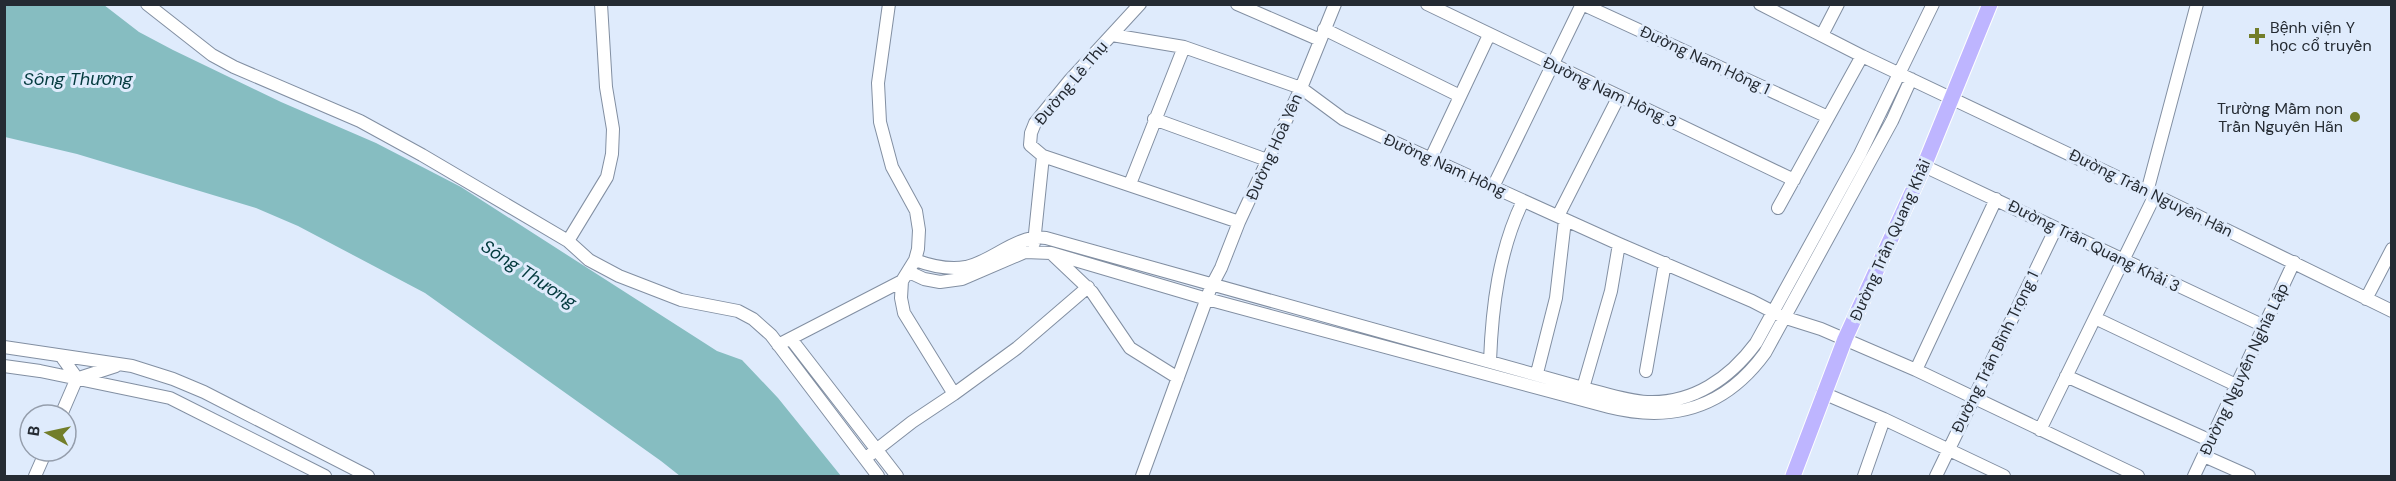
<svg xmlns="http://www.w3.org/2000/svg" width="2396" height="481" font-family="'DM Sans',sans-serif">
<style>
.water{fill:#86bdc1}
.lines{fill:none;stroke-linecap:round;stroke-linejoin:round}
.minor-casing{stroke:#828fa2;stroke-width:14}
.major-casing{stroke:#fff;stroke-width:17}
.minor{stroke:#fff;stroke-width:12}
.major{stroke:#beb5ff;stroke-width:15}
.poi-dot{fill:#727e2a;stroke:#dfebfc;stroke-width:2}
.labels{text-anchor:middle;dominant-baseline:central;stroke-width:6;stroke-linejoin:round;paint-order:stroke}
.poi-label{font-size:16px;fill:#252b33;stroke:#dfebfc;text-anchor:start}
.street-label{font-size:16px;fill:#252b33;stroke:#dfebfc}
.water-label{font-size:18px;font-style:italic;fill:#033a3e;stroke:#dfebfc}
</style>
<rect width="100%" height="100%" fill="#dfebfc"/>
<!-- water -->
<path class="water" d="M 5,4 L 104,5 L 139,32 L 173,50 L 281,102 L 376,143 L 461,187 L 717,351 L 742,360 L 778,398 L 841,476 L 680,476 L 661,461 L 425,293 L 298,226 L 256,208 L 77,154 L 5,137 Z"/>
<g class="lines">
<!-- minor casing -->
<g class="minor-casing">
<path id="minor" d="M 147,4 L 212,55 L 234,67 L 360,121 L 422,155 L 568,241 L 589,260 L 619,276 L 681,300 L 738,311 L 753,319 L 771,335 L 878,476
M 1237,4 L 1320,40
M 1427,4 L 1794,180
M 1582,4 L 1828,117
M 1760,4 L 1862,56 L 2155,195 L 2392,311
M 1324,29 L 1460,96
M 1112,35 L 1184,47 L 1301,88 L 1343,119 L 1619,244 L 1752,301 L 1783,317 L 1821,329 L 1916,370 L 2138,476
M 1822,35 L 1838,4
M 1154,119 L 1267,160
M 1043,156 L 1239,222
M 1431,158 L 1489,35
M 1924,166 L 2264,326
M 1130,184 L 1184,47
M 1493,187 L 1582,4
M 2147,192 L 2197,4
M 1778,208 L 1862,56
M 1558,216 L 1619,96
M 568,241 L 607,177 L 612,154 L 613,129 L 606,87 L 601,4
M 1034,243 L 1043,156 L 1030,145 L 1031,133 L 1035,123 L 1070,80 L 1140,4
M 1054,256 L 1092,292 L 1130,348 L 1178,378
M 915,260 C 931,266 949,270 966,267 C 994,261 1016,234 1046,238 L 1583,388 C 1604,393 1626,401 1647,402 C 1693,404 1730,378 1756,343 L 1860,154 L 1933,4
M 909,272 L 924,279 L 940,282 L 962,279 L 1025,252 L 1051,253 L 1207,299 L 1609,407 C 1673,423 1725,408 1765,353 L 1892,121 L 1911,79
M 902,281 L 901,298 L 904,313 L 954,394 L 1017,348 L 1088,287
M 2366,299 L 2392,249
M 2095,318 L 2236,385
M 791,339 L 897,476
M 778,345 L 902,281 L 915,260 L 918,249 L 919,230 L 916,211 L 892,167 L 880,122 L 878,83 L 889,4
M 4,347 L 132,366 L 173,379 L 204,392 L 368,476
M 61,356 L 77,378 L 61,415
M 1490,361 C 1492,307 1499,250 1523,201
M 4,366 L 40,371 L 170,398 L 325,476
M 1916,370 L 1996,199
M 1646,371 L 1665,263
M 1537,373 L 1556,298 L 1565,220
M 2066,376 L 2211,441
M 79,378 L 116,366
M 1583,388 L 1611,291 L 1619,244
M 1823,393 L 1884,419 L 2004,476
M 2040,430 L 2155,195
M 871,454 L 912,422 L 954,394
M 2204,456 L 2249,476
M 35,476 L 46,451
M 1142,476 L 1211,287 L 1221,268 L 1239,222 L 1301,88 L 1335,4
M 1864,476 L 1884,419
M 1936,476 L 2056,228
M 2194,476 L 2294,262"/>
</g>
<!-- major casing -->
<g class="major-casing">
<path id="major" d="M 1793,476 L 1845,339 L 1924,166 L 1990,4"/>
</g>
<!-- minor -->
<use href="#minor" class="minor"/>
<!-- major -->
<use href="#major" class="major"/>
</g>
<!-- markers -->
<g class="poi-dot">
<path d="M2254 27h6v6h6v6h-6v6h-6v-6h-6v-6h6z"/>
<circle cx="2355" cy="117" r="6"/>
</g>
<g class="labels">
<!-- poi labels -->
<g class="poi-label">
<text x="2270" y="27">Bệnh viện Y<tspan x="2270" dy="18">học cổ truyền</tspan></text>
<text x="2343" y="108" text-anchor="end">Trường Mầm non<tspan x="2343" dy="18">Trần Nguyên Hãn</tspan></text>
</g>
<!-- street labels -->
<g class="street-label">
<text transform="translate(1705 60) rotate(25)">Đường Nam Hồng 1</text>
<text transform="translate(1071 83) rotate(-50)">Đường Lê Thụ</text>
<text transform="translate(1610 92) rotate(25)">Đường Nam Hồng 3</text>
<text transform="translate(1274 147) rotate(-66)">Đường Hoà Yên</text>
<text transform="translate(1445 165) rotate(24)">Đường Nam Hồng</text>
<text transform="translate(2151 193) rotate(26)">Đường Trần Nguyên Hãn</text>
<text transform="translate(1890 240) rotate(-66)">Đường Trần Quang Khải</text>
<text transform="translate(2094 246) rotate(26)">Đường Trần Quang Khải 3</text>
<text transform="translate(1995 352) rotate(-64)">Đường Trần Bình Trọng 1</text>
<text transform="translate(2244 369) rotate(-65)">Đường Nguyễn Nghĩa Lập</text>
</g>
<!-- water labels -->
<g class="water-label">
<text x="78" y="79">Sông Thương</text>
<text transform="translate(529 274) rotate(33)">Sông Thương</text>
</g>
</g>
<!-- border -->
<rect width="2396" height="481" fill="none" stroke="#252b33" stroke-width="12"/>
<!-- north arrow -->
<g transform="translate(48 433) rotate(278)"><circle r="28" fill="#dfebfc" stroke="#959eac" stroke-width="1.5"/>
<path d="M0-4.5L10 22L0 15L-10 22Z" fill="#727e2a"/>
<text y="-9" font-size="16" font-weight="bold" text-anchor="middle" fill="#252b33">B</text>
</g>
</svg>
